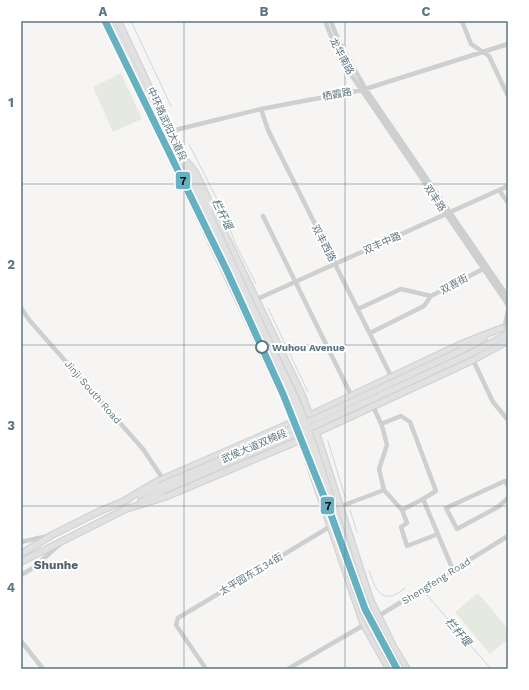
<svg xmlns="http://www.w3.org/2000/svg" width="529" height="690" font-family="'Work Sans','Noto Sans SC',sans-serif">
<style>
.green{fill:#e6e9e2}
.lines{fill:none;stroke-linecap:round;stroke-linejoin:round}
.stream{stroke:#ced8d9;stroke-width:1}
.major-casing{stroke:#d2d3d3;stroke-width:8}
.minor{stroke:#cecfcf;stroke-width:4.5}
.major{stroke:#e1e1e2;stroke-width:5.5}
.major-bridge-casing{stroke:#d2d3d3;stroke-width:8;stroke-linecap:butt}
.major-bridge{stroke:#e1e1e2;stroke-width:5.5}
.metro-1-casing{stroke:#fff;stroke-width:10}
.metro-1{stroke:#66b1c1;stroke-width:7}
.grid{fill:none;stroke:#5e7681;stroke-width:1;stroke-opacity:0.55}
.stop-dot{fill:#fff;stroke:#5e7681;stroke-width:2}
.labels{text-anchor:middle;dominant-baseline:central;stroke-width:4;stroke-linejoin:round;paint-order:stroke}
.street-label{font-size:10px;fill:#5e7681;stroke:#fff}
.stop-label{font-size:10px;font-weight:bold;fill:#5e7681;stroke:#fff;text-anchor:start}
.water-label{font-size:11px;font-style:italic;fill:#59767c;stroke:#fff}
.quarter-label{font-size:12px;font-weight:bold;fill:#51636b;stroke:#fff}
.line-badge{stroke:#fff;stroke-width:1.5}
.pale-badge-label{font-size:11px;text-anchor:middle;font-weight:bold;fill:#111}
.neatline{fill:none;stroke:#5e7681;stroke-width:1.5}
.grid-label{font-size:13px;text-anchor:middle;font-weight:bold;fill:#5e7681}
</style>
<rect width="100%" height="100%" fill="#f6f5f4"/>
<!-- green -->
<path class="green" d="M 121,73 L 142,119 L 113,132 L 93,87 Z
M 478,593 L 508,629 L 508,639 L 490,654 L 455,612 Z"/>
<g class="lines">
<!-- stream -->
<path class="stream" d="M 131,21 L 171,106
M 189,144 L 222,209 L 236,245 L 256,284
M 268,308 L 308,392
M 328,441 L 345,497
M 350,510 L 357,532
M 369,571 C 373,580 377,599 391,596 C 396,595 401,591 405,588
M 426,594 L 491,669"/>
<!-- major casing -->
<g class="major-casing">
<path id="major" d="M 111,21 L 177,160
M 118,21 L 209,214
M 182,156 L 195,172 L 302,395 L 320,444 L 370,599 L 393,646 L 407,669
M 176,158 L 183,182 L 289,408 L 301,439 L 363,623 L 389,669
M 183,171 L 205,216
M 462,350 L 484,338
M 472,353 L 508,334
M 306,417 L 461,344 L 502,328
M 313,434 L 473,360 L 504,343 L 508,339
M 140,495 L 160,486
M 124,501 L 156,482 L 298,420
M 141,502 L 162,491
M 123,510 L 165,497 L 305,438
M 21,554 L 52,535 L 100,511 L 127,500
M 21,562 L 126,509"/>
</g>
<!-- minor -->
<path class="minor" d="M 325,21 L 333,41 L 352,76 L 506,302 L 508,306
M 331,21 C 339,46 353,66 365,88 L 508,297
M 462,21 L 471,44 L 489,56 L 508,96
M 261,109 L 268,130 L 391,376
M 167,132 L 261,109 L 362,90 L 508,44
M 499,190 L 508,203
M 263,216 L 351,395
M 255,300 L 508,186
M 21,308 L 30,321 L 143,449 L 163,479
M 358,309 L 401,289 L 431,296 L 483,269
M 505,325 L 508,311
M 370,333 L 424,306 L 431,296
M 473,360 L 493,402 L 508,420
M 373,406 L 382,426 L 387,445 L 379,469 L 384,490 L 402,510 L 407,523 L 401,527 L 407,546 L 438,534
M 381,424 L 401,416 L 410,422 L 436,491 L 423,499 L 453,570
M 508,486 L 505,481 L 446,508 L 457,529 L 498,507 L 508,498
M 339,507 L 384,490
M 402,510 L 423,499
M 21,542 L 48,536
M 21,575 L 33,568 L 60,544
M 21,641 L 43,669
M 206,669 L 176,625 L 178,618 L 331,526
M 288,669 L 364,625 L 508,536"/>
<!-- major -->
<use href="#major" class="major"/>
<!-- major-bridge casing -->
<g class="major-bridge-casing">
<path id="major-bridge" d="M 209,214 L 298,404 C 325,469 341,539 366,605 C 375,627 388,649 400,669
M 205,216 L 275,364 L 306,436 L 363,611 L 378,640 L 395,669
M 160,486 L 315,419 L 462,350
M 162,491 L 314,426 L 472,353"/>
</g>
<!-- major-bridge -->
<use href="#major-bridge" class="major-bridge"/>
<!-- metro-1 casing -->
<g class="metro-1-casing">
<path id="metro-1" d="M 105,21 L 227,271 L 283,394 L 330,512 L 365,609 L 397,669"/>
</g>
<!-- metro-1 -->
<use href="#metro-1" class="metro-1"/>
</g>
<!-- grid -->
<path class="grid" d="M 184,21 L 184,669M 345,21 L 345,669M 21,184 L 508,184M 21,345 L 508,345M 21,506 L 508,506"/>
<!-- markers -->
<circle class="stop-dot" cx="262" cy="347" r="6"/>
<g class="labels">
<!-- street labels -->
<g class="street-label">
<text transform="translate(342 56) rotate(62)">龙华南路</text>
<text transform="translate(337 94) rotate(-11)">栖霞路</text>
<text transform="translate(167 124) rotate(65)">中环路武阳大道段</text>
<text transform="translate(435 198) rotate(56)">双丰路</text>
<text transform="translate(324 243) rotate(63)">双丰西路</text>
<text transform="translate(382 243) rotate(-24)">双丰中路</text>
<text transform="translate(454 284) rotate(-28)">双喜街</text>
<text transform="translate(93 392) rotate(49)">Jinji South Road</text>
<text transform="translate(254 446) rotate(-23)">武侯大道双楠段</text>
<text transform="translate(251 574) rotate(-31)">太平园东五34街</text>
<text transform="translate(436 581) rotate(-32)">Shengfeng Road</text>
</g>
<!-- stop labels -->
<g class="stop-label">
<text x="272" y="347">Wuhou Avenue</text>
</g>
<!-- water labels -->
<g class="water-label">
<text transform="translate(222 214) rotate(64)">栏杆堰</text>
<text transform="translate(458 632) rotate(49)">栏杆堰</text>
</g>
<!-- quarter labels -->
<g class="quarter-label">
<text x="56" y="565">Shunhe</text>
</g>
</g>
<g class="line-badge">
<rect x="175" y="171" width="16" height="19" rx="4" fill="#66b1c1"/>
<rect x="320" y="496" width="15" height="19" rx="4" fill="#66b1c1"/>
</g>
<g class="pale-badge-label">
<text x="183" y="185">7</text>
<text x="328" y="510">7</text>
</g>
<!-- border -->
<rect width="529" height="690" fill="none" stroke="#ffffff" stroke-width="44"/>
<rect x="22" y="22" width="485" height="646" class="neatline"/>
<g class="grid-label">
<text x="103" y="16">A</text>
<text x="264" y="16">B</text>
<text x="426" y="16">C</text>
<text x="11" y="107">1</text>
<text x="11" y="269">2</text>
<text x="11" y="430">3</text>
<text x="11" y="592">4</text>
</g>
</svg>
